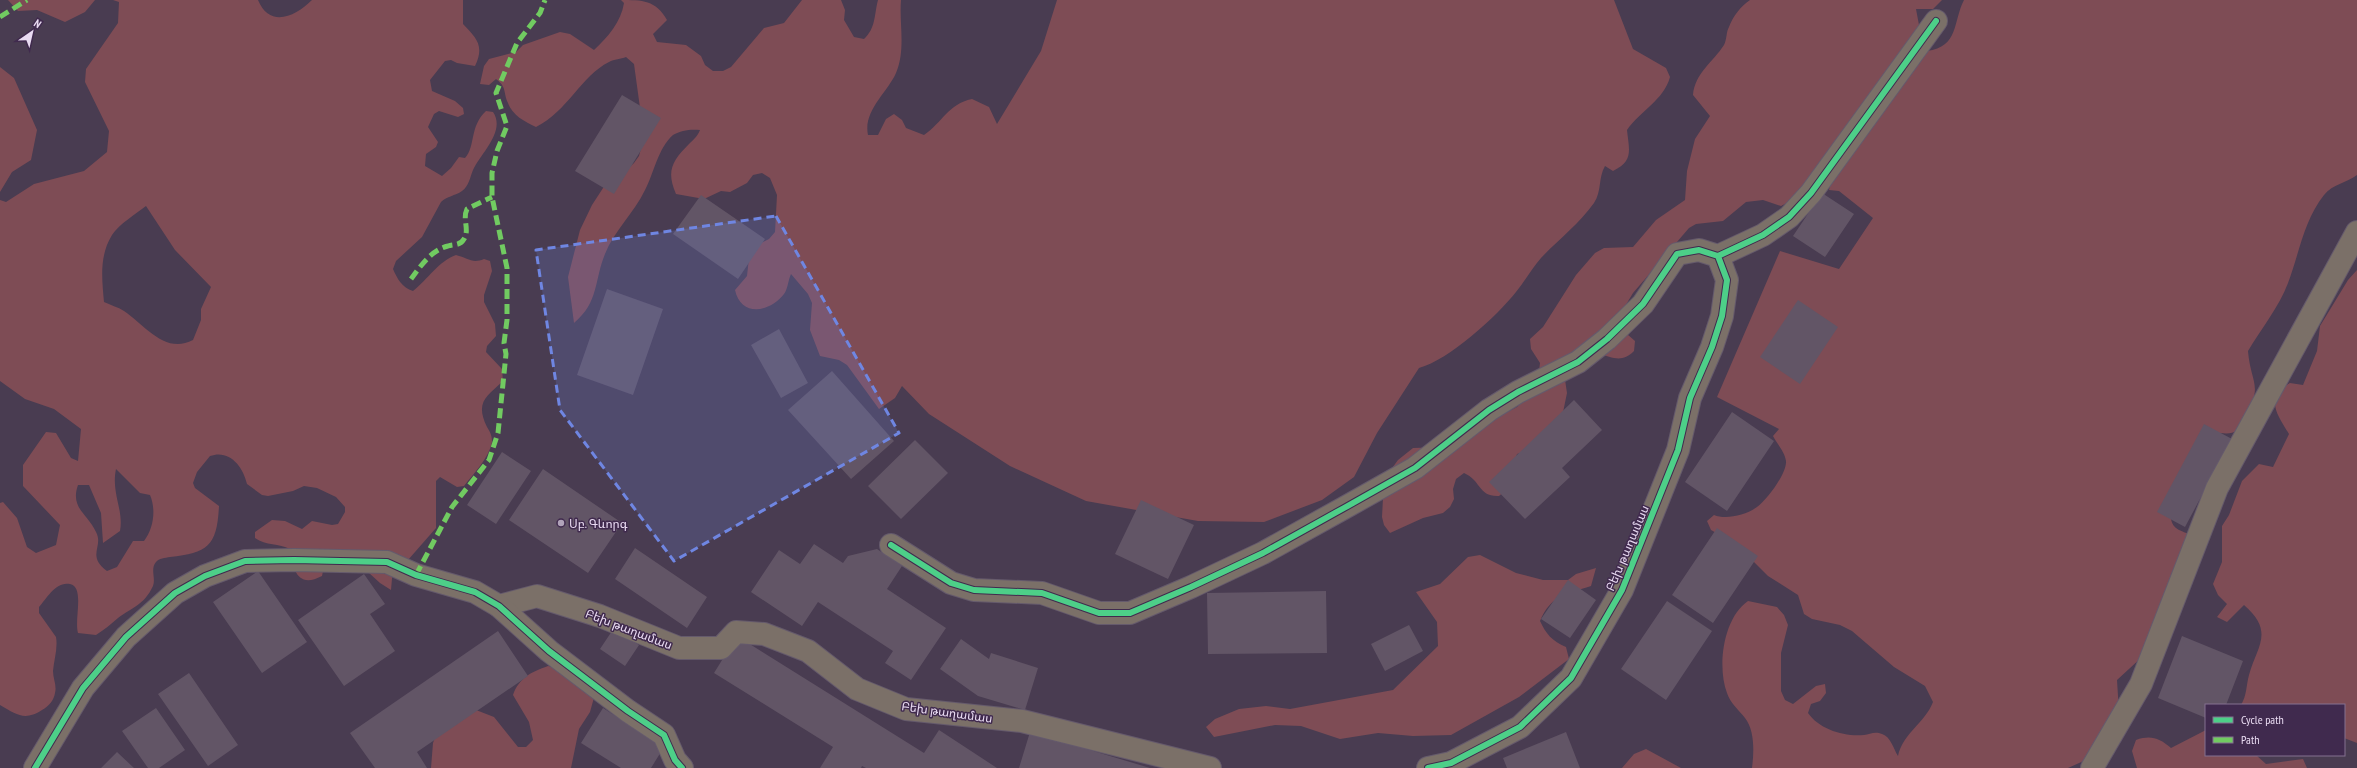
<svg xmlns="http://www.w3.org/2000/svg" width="2357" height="768" font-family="'PT Sans Narrow','Noto Sans Armenian',sans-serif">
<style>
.green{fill:#7e4c55;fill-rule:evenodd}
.building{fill:#625566}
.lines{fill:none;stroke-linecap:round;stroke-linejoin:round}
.minor-casing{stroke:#655a6c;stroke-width:24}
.tertiary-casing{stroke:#655a6c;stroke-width:24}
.minor{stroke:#7b7068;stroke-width:22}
.tertiary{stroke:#7b7068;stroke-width:22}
.quiet{stroke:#71cb61;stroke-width:5;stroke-dasharray:10 5;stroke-linecap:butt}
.cycleway-casing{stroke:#402a4e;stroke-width:8}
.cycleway{stroke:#4dcf88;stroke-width:6}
.marked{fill:#6f86e2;fill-opacity:0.2;stroke:#6f86e2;stroke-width:3;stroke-dasharray:8 5;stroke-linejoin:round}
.poi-dot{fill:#b1a3ba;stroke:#402a4e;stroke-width:1.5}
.labels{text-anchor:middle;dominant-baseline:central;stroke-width:3;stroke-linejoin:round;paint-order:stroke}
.poi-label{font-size:12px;fill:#e9dbf2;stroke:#402a4e;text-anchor:start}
.street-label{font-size:12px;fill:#e9dbf2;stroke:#402a4e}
</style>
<rect width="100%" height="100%" fill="#493c51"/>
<!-- green -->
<path class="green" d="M 8,0 L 95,0 L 85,12 L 65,22 L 37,10 L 18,11 Z
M 113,0 L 258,0 C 270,29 296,16 312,0 L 463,0 L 463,24 C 476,38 485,45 475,66 L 457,63 L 451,60 L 445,61 L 430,80 L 432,91 L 455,101 L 463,108 L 464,114 L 458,117 L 439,111 L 434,114 L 428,127 L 438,142 L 436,147 L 426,154 L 425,166 L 442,176 L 451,168 L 459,157 L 465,158 C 476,146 469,127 486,111 L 493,112 C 506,131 481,153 473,170 C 470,177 469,186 462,191 C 455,196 447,196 441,202 L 422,237 L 396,261 L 393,269 C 397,278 402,288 413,291 C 428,279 439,261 456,255 C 468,258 472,264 484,259 L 490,261 L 492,271 L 484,295 L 484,302 L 495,324 L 496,336 L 487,346 L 486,352 L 502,369 L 503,381 C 486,397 475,402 487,427 C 490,432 492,435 492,442 C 489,458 474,473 464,486 L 457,487 L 440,477 L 436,481 L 436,528 L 408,560 L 393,567 L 391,590 L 380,583 L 345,551 C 338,549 333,548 327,552 L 322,576 C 297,589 293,569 290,549 C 279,543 266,546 255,538 L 255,532 L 272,520 L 285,521 L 302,529 L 312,521 L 332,525 L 338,524 L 345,512 L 345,507 L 336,497 L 317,488 L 304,486 L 293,491 L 268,496 L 262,495 L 247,484 C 243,466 229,449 210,456 L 197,472 L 193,483 L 195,488 L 219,506 C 217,546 208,553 170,557 C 165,558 159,558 156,562 C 150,569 156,578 153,586 C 144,605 133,607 118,618 C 111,624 104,630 96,635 L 78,633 C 74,619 85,587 70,584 C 56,581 47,598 39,607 L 39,613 L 56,637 C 58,648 54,660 53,671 C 53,679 57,685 55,693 C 54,700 49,706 42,710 C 25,721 17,715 0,705 L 0,503 L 3,502 L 17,518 L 27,547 L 36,553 L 56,545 L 60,525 L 23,486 L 23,465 L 46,432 L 56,433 L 71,458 L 78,461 L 81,429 L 54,409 L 25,399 L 0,381 L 0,200 L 6,202 L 34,184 L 84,171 L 107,152 L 109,131 L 85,82 L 86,69 L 118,23 L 119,2 ZM 146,206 L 175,250 L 211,287 L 201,309 L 201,320 L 193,340 C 165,355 145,325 124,311 C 118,307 110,305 104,302 C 102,279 99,256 112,235 C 119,224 136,214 146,206 ZM 116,469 L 140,493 L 150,495 C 156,509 154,528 144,541 L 133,541 L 117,567 L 107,571 C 86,555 104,547 96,532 C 87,513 70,508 78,485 L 89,485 L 101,513 L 103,543 L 120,531 C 124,510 111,493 116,469 Z
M 621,0 C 642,0 656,0 667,20 L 653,34 L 657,42 L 686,45 L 701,56 L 705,65 L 713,71 L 723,71 L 731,67 L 764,28 L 784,23 L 802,0 L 841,0 L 845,10 L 844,20 L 854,37 L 864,39 C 876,28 874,15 878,0 L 901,0 C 899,24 906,49 896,73 C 887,93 863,111 868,135 L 878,135 L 886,119 L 894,114 L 902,120 L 906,128 L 924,135 C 943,122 948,104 972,99 L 989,107 L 997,124 L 1041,51 L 1057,0 L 1614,0 L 1633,49 L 1666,68 L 1670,77 C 1664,100 1640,111 1627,130 C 1629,150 1634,161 1613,171 L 1605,166 C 1598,178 1602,191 1594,203 C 1579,224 1559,239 1541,258 C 1532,268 1525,281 1516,292 C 1497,316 1449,360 1419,368 L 1377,433 L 1354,477 L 1322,500 L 1264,522 L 1198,521 L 1086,501 L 1010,466 L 929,414 L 902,386 L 895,398 L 879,409 L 847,365 L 839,360 L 820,356 L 810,330 L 812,303 L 808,294 L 791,274 C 788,280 788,289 784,294 C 769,313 741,317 735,290 L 747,276 L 749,258 L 761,243 L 769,239 L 775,232 L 777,195 L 770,178 L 762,173 L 753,175 L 747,183 L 730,192 L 721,191 L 704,199 L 676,194 C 666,171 672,161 689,144 C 694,139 697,137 700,130 C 691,129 681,130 673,135 C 658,148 654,173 645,190 C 634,213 614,231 605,254 C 594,281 599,302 574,323 L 568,277 L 580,230 L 592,205 L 605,185 L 621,175 L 634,163 L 639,156 L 644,137 L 634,64 L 626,57 C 621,59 614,59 609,62 C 581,76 568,111 536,127 C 525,122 512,115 508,103 C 503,92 507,87 496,79 L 489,85 L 480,84 L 484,66 L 489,59 L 516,52 L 523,45 L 560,32 L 570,34 L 594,50 C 608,37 621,22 624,3 Z
M 1750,0 L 1942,0 L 1933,9 L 1916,9 L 1919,25 L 1917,33 L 1927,51 C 1959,47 1953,21 1964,0 L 2357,0 L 2357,175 C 2346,183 2333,184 2324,195 C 2304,220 2299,254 2288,283 C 2279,307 2261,329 2248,351 C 2251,385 2264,384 2244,420 C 2238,431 2234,435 2220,433 L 2170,513 C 2172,532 2179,528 2194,537 L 2142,657 L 2117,680 L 2119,712 L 2088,759 L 2068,768 L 1752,768 C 1754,752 1755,731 1745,718 C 1739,710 1730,703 1727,693 C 1717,667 1723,618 1748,601 L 1777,607 L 1784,615 L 1788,625 L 1781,653 L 1781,691 L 1785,700 L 1793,704 L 1816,686 L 1825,684 L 1826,693 L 1820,701 L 1811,704 L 1808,713 C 1819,729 1844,737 1864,735 C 1870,734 1875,731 1882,734 C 1891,737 1893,748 1898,756 C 1903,733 1925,723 1933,702 L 1925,686 L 1894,667 L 1852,631 L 1840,625 L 1812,619 L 1804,614 L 1798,595 L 1768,576 L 1736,544 L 1711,530 L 1707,521 L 1714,515 C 1726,520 1746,515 1757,507 C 1767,500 1787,473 1786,461 C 1785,452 1777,444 1773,436 L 1779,429 L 1717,397 L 1780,251 L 1839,269 L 1873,218 L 1839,191 L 1829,190 L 1831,180 L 1781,206 L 1763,200 L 1746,202 L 1723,221 L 1696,224 L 1689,228 L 1633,293 L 1618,318 L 1620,328 L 1635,341 L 1634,351 C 1622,363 1613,358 1598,353 L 1564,373 L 1567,393 L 1561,422 L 1526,451 L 1517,454 L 1506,490 L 1499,496 C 1478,497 1481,480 1464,473 L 1456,479 L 1453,489 L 1454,499 L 1450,507 L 1443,513 L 1423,518 L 1390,533 L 1384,525 L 1382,517 L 1384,479 L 1398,460 L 1413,448 L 1442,447 L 1517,407 L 1537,387 L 1540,363 L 1531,349 L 1530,339 L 1543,327 L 1576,275 L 1595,253 L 1604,248 L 1633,247 L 1656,220 L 1685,200 L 1687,171 L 1695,139 L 1710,116 L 1693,95 C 1695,73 1713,62 1724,45 C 1727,39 1726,32 1729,27 C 1733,16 1741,6 1750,0 Z
M 0,67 L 14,78 L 37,130 L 31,160 L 12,172 L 0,192 Z
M 2357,270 L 2357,743 L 2344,738 L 2344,705 L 2241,705 C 2247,695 2246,686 2249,675 C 2257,646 2275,632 2244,605 L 2227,622 L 2217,617 L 2227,604 L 2218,595 L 2213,584 L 2222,562 L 2222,526 L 2229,515 L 2242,481 L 2259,464 L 2273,467 L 2289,434 C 2277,415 2264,397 2290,383 L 2303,385 L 2317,351 L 2320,326 L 2348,280 Z
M 1480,555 L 1516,573 L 1543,580 L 1568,580 L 1576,574 L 1596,568 L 1591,586 C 1566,594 1551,595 1540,621 C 1546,634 1552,641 1566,647 L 1569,659 L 1519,697 L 1451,735 L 1413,736 L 1378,733 L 1340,739 L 1301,726 L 1275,725 L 1214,737 L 1206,727 L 1215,719 L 1239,709 L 1266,706 L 1290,709 L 1393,690 L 1438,646 L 1437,622 L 1416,592 L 1440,584 L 1468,557 Z
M 548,666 L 558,668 L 595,694 L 590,712 L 579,729 L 571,768 L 431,768 L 433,743 L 436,735 L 476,710 L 494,717 L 518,747 L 526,747 L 533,740 L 529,722 L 513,695 C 519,678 531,672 548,666 Z
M 2206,730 L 2206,755 L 2256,755 L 2266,764 L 2303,759 L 2307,768 L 2137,768 L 2132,751 L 2136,740 C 2151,735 2159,738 2171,748 Z
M 1646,749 L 1681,768 L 1622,768 L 1634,754 Z"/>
<!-- building -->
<path class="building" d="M 622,95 L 661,118 L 614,194 L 575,171 Z
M 1822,193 L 1854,214 L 1825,257 L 1793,236 Z
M 701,195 L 765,239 L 738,279 L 673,234 Z
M 607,289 L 663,309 L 633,395 L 577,375 Z
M 1798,300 L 1838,327 L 1800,384 L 1760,357 Z
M 779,329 L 808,383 L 781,398 L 751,345 Z
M 832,371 L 894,441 L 851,479 L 788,410 Z
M 1574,400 L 1602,430 L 1562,468 L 1570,477 L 1525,519 L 1489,482 Z
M 1732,412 L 1774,441 L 1727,511 L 1685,482 Z
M 2204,424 L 2232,439 L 2185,527 L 2157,512 Z
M 915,440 L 948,473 L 901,519 L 868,486 Z
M 502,452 L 531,471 L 496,524 L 467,505 Z
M 543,469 L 622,523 L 588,573 L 509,520 Z
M 1141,500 L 1194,525 L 1168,579 L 1115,554 Z
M 1717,528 L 1758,556 L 1713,623 L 1672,595 Z
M 814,544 L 843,563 L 848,556 L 877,549 L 902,566 L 887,589 L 946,628 L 911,680 L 885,663 L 893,651 L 818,602 L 802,626 L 751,592 L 779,550 L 800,564 Z
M 635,548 L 707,597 L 687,628 L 615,579 Z
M 258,571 L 307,642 L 262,673 L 213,602 Z
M 364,574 L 385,604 L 370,614 L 395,651 L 344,686 L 298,620 Z
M 1568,580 L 1596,600 L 1570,638 L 1541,619 Z
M 1326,591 L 1327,653 L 1208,654 L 1207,593 Z
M 1667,601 L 1712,631 L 1666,700 L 1621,669 Z
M 1409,625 L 1423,651 L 1385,671 L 1371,644 Z
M 614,628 L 639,645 L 625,666 L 600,649 Z
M 498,631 L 528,676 L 417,752 L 427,768 L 375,768 L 350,733 Z
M 737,636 L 924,753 L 939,730 L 997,768 L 866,768 L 862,766 L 861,768 L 820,768 L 833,747 L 714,673 Z
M 2182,636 L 2243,661 L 2226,705 L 2206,705 L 2206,718 L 2158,698 Z
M 961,639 L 989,659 L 991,653 L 1038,668 L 1025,710 L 978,696 L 940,669 Z
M 189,673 L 238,745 L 208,766 L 158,694 Z
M 156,708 L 185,750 L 159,768 L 148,768 L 122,731 Z
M 603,708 L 664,747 L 651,768 L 621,768 L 581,743 Z
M 1030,732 L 1150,768 L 1019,768 Z
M 1566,732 L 1580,768 L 1507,768 L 1503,758 Z
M 117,752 L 134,768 L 101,768 Z"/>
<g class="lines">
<!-- minor casing -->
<g class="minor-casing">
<path id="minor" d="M 891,545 L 951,583 L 974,590 L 1042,593 L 1099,613 L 1130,613 L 1191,587 L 1263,553 L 1344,508 L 1415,468 L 1489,410 L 1518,392 L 1578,362 L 1607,339 L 1643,304 L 1677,254 L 1699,250 L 1718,256 L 1763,235 L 1789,217 L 1811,193 L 1936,21
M 35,768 L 83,688 L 126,637 L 175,593 L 205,576 L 245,561 L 294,560 L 387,562 L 416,575 L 475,592 L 499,606 L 537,596 L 600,616 L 679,648 L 721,648 L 736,632 L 764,634 L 808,651 L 857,689 L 906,709 L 1022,721 L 1210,768
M 1428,768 L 1451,763 L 1520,727 L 1571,678 L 1622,590 L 1678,450 L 1690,398 L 1712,347 L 1722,316 L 1727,280 L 1718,256"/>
</g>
<!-- tertiary casing -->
<g class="tertiary-casing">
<path id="tertiary" d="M 499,606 L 549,651 L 628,711 L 664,735 L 675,760 L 682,768
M 2092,768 L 2141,684 L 2217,488 L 2357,232"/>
</g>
<!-- minor -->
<use href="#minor" class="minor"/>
<!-- tertiary -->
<use href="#tertiary" class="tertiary"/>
<!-- quiet -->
<path class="quiet" d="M 0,17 L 27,0
M 411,279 C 420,267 431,250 448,246 C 454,244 460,246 464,239 C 470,229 462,220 467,209 L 492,197
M 416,575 L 452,507 L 489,460 L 498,433 L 506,354 L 504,343 L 507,320 L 507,268 L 492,197 L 492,173 L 497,151 L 507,126 L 496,93 L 517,43 L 540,13 L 545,0"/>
<!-- cycleway casing -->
<g class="cycleway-casing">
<path id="cycleway" d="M 891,545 L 951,583 L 974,590 L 1042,593 L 1099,613 L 1130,613 L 1191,587 L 1263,553 L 1344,508 L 1415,468 L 1489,410 L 1518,392 L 1578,362 L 1607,339 L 1643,304 L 1677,254 L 1699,250 L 1718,256 L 1763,235 L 1789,217 L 1811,193 L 1936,21
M 35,768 L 83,688 L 126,637 L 175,593 L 205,576 L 245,561 L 294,560 L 387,562 L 416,575 L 475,592 L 499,606 L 549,651 L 628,711 L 664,735 L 675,760 L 682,768
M 1428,768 L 1451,763 L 1520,727 L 1571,678 L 1622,590 L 1678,450 L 1690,398 L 1712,347 L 1722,316 L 1727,280 L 1718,256"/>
</g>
<!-- cycleway -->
<use href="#cycleway" class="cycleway"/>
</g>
<!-- marked area -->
<path class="marked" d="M 776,216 L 899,433 L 674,561 L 560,410 L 536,250 Z"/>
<!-- markers -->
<circle class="poi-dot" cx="561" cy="523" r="4"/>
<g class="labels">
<!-- poi labels -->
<g class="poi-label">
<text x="569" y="523">Սբ. Գևորգ</text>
</g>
<!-- street labels -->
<g class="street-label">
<text transform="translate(1627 548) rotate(-67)">Բեխ թաղամաս</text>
<text transform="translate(629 629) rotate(21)">Բեխ թաղամաս</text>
<text transform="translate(947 712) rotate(8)">Բեխ թաղամաս</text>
</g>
</g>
<!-- legend -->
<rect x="2205" y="704" width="140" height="52" fill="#402a4e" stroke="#847190"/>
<rect x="2213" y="717" width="20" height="6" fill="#4dcf88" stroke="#847190"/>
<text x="2241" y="724" font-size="12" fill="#e9dbf2">Cycle path</text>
<rect x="2213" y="737" width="20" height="6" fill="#71cb61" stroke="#847190"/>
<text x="2241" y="744" font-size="12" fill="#e9dbf2">Path</text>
<!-- north arrow -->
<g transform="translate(32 32) rotate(34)" stroke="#402a4e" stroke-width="3" paint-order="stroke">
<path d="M0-3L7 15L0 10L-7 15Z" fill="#e9dbf2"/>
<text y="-6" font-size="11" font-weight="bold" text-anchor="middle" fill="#e9dbf2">N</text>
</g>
</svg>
